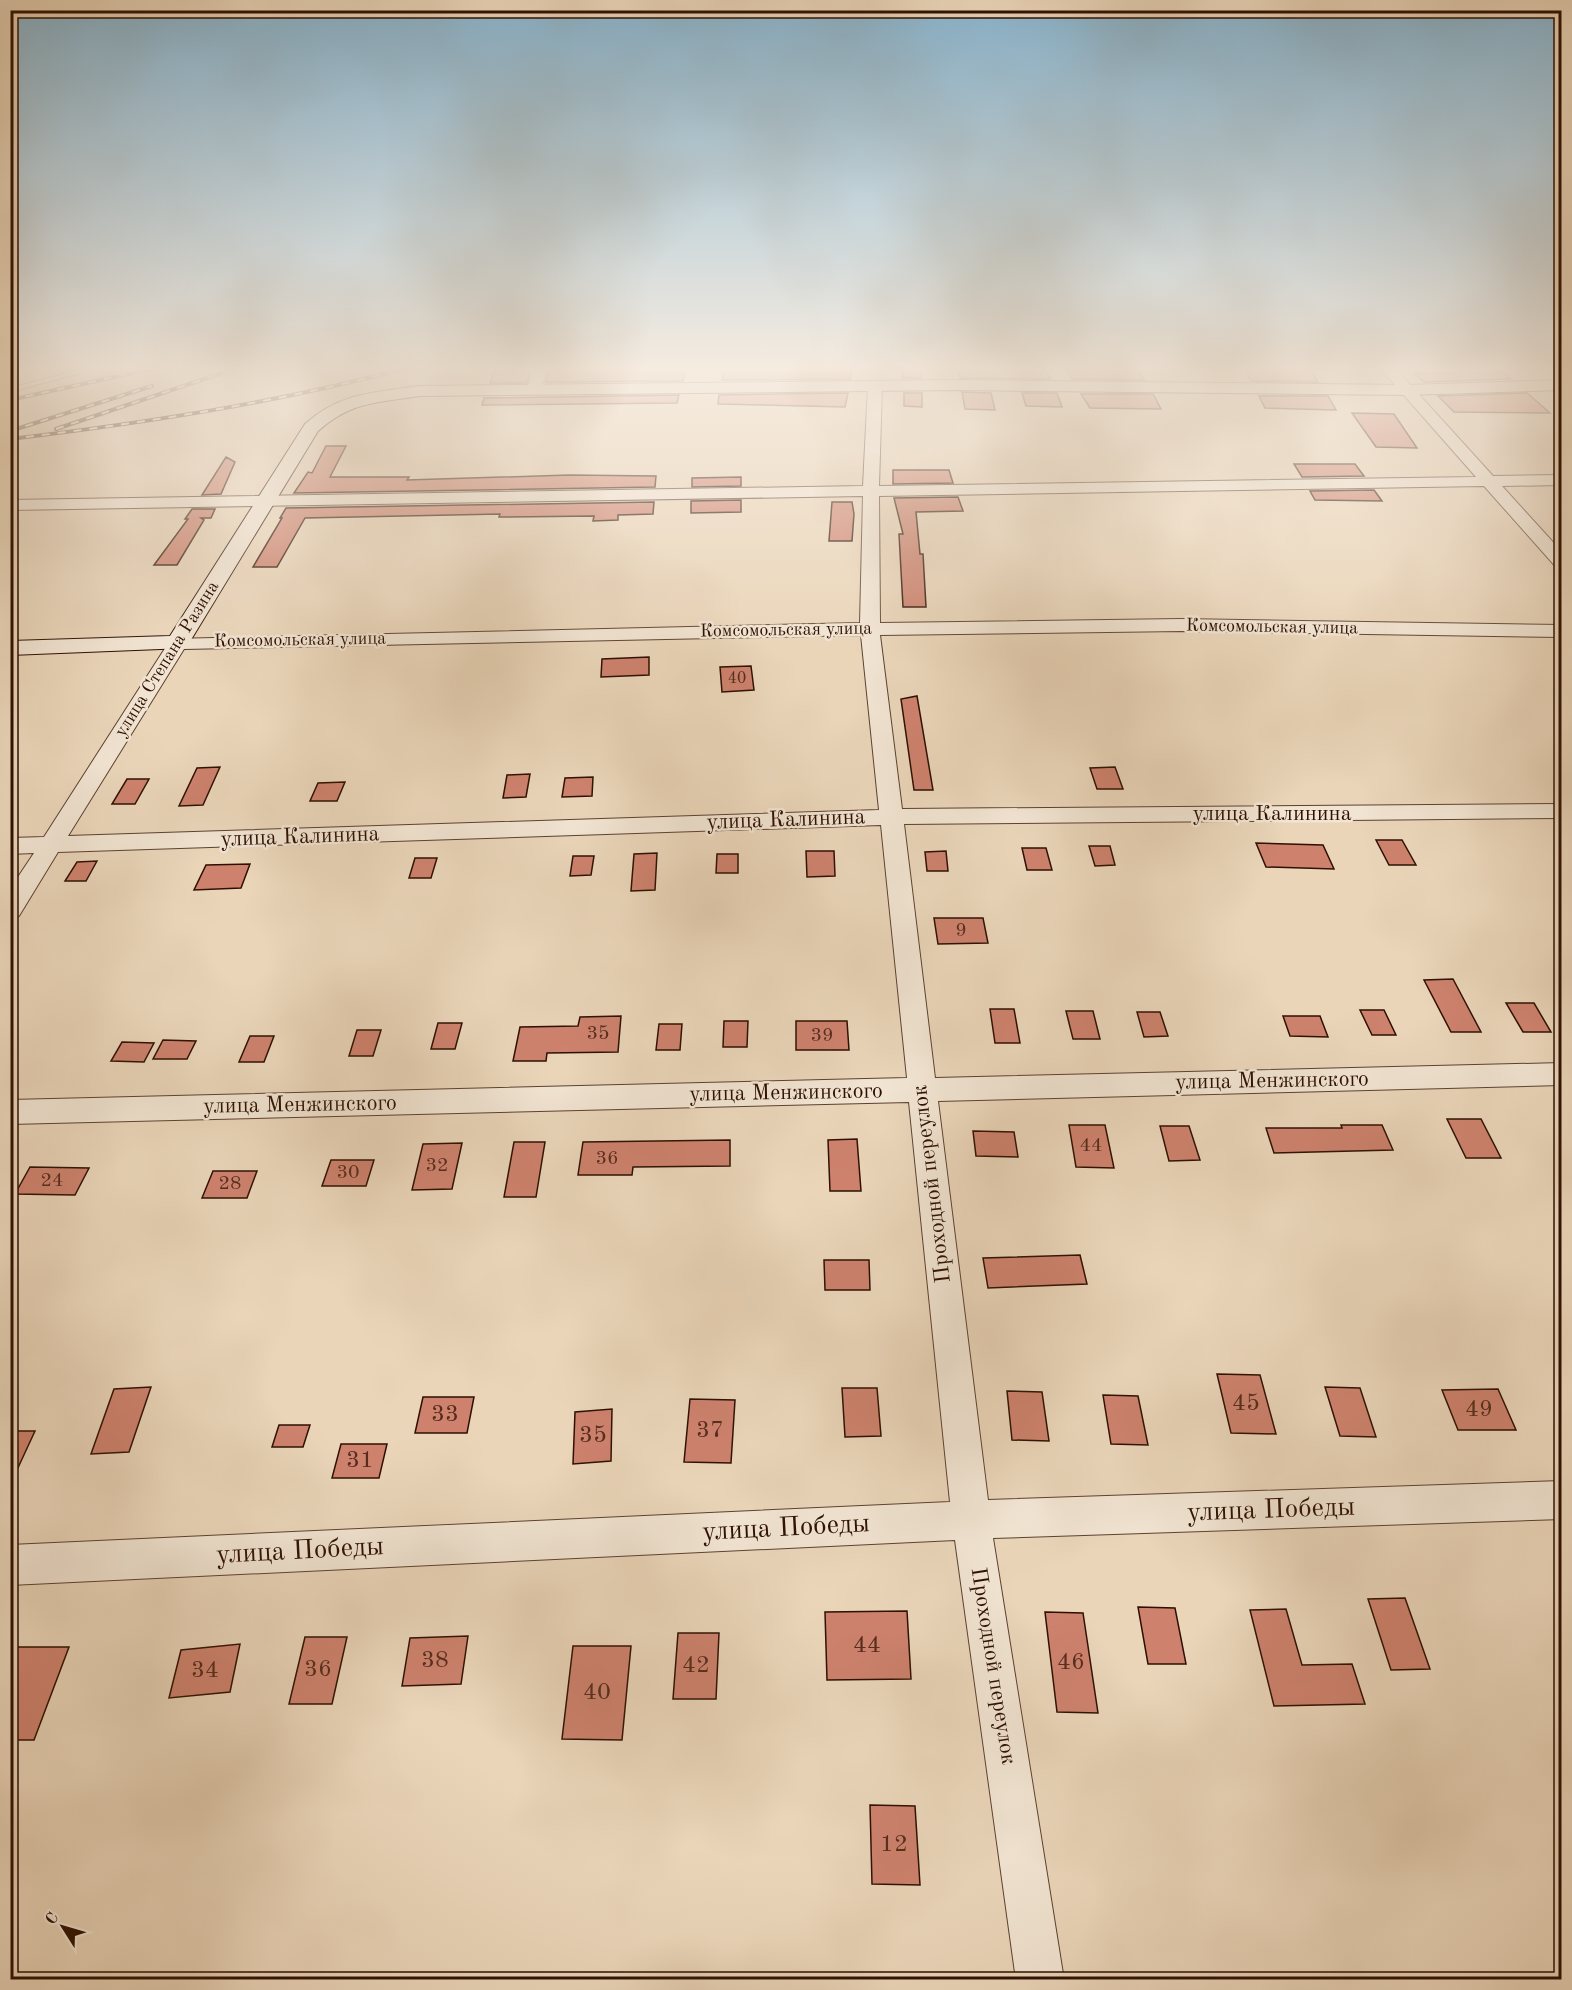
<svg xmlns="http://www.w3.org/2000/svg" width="1572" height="1990" font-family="'Old Standard TT',serif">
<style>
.building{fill:#ce826e;stroke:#2e1002;stroke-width:1.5}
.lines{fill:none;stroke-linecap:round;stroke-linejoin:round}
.lane-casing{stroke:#5d4130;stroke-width:2}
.street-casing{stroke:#5d4130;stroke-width:2}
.secondary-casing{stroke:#2e1002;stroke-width:2}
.lane{fill:#f1e4d2;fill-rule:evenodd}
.street{fill:#f1e4d2;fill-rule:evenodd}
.secondary{fill:#f1e4d2;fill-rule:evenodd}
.rail-casing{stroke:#2e1002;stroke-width:4}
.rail{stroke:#f1e4d2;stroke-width:2;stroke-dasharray:8;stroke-linecap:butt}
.labels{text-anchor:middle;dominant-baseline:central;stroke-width:5;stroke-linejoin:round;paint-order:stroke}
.far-number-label{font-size:16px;fill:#562c1d}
.far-street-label{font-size:18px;fill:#2e1002;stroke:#f1e4d2}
.number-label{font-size:20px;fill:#562c1d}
.street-label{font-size:22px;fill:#2e1002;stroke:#f1e4d2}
.near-number-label{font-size:24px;fill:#562c1d}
.near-street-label{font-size:27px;fill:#2e1002;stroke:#f1e4d2}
</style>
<rect width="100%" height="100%" fill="#ead5b9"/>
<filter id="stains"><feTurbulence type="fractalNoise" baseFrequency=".00333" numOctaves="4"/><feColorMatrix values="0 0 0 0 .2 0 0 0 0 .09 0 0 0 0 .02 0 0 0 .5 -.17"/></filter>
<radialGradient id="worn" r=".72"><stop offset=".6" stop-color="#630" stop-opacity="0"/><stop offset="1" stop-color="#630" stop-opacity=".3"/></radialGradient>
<!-- building -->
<path class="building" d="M 553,368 L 643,371 L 644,368 L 686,369 L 683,381 L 546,382 L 549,370 Z
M 724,368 L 852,368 L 850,379 L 722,380 Z
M 903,368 L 921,368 L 921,378 L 903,378 Z
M 958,368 L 1043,368 L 1051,379 L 960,378 Z
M 494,370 L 530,370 L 527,383 L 490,383 Z
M 1091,370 L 1138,370 L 1144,380 L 1072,379 L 1067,371 Z
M 1245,370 L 1311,370 L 1318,382 L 1251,381 Z
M 1503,372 L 1511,379 L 1424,382 L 1414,373 Z
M 962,392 L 991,393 L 995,410 L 965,409 Z
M 848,393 L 845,407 L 718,404 L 719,395 Z
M 904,393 L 922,393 L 922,407 L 904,406 Z
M 1022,393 L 1057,393 L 1062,407 L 1026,406 Z
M 1527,393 L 1550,413 L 1454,412 L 1438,396 Z
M 1081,394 L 1153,394 L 1161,409 L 1090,408 Z
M 679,395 L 677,403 L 482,405 L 484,398 Z
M 1259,396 L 1328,396 L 1336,410 L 1265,408 Z
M 1352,413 L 1394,414 L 1417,448 L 1376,447 Z
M 326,446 L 346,446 L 330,477 L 409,477 L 407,480 L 569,475 L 656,476 L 655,487 L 294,493 L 308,472 L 312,473 Z
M 226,457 L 235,462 L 221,494 L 202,495 Z
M 1294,464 L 1355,464 L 1364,476 L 1302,477 Z
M 893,470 L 949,470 L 953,483 L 893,484 Z
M 741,477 L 741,486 L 692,487 L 692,478 Z
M 1374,490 L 1382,501 L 1315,500 L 1310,491 Z
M 958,497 L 963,511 L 916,512 L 920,554 L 923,554 L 926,607 L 903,607 L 899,534 L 903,534 L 894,498 Z
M 741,500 L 741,512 L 691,513 L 691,501 Z
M 654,502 L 653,514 L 618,515 L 618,520 L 593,521 L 594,516 L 499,517 L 500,514 L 305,518 L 277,567 L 253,567 L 282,518 L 280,518 L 286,508 Z
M 832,502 L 852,502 L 854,514 L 852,541 L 829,541 Z
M 192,509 L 215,509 L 211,518 L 201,518 L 204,520 L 177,565 L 154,565 L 188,519 L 185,519 Z
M 649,657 L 649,675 L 601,677 L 602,659 Z
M 751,666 L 754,690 L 722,692 L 720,667 Z
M 917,696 L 933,790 L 914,790 L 901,699 Z
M 220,767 L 203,805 L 179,806 L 197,768 Z
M 1115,767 L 1123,789 L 1097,789 L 1090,768 Z
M 530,774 L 526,797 L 503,798 L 507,775 Z
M 593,777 L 592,796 L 562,797 L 565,778 Z
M 127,779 L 149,779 L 135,804 L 112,804 Z
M 345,782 L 337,801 L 310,801 L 318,783 Z
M 1376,840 L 1402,840 L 1416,865 L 1389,865 Z
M 1256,843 L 1323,845 L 1334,869 L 1266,867 Z
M 1089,846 L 1110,846 L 1115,865 L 1095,866 Z
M 1022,848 L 1046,848 L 1052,870 L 1027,870 Z
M 806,851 L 834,851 L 835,876 L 807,877 Z
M 946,851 L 948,871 L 927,871 L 925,852 Z
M 657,853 L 655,890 L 631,891 L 634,854 Z
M 717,854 L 738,854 L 738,873 L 716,873 Z
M 573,856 L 594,856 L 591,875 L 570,876 Z
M 415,858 L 437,858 L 431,878 L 409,878 Z
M 97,861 L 86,881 L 65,881 L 77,862 Z
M 250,864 L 241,888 L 194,890 L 206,865 Z
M 934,918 L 983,918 L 988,943 L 938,944 Z
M 1453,979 L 1481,1032 L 1451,1032 L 1424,980 Z
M 1506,1003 L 1534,1003 L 1551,1032 L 1523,1032 Z
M 990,1009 L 1014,1009 L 1020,1043 L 995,1043 Z
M 1360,1010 L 1384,1010 L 1396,1035 L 1372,1035 Z
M 1066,1011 L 1093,1011 L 1100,1039 L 1073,1039 Z
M 1137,1012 L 1160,1012 L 1168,1036 L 1144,1037 Z
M 621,1016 L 618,1052 L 547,1053 L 546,1061 L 513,1061 L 520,1027 L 578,1026 L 580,1017 Z
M 1283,1016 L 1320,1016 L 1328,1037 L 1290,1036 Z
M 724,1021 L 748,1021 L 747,1047 L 723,1047 Z
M 796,1021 L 847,1021 L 849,1050 L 796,1050 Z
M 438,1023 L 462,1023 L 455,1049 L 431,1049 Z
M 659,1024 L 682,1024 L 680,1050 L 656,1050 Z
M 357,1030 L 381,1030 L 373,1056 L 349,1056 Z
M 250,1036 L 274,1036 L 264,1062 L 239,1062 Z
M 163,1040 L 196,1041 L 187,1059 L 153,1059 Z
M 122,1042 L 154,1043 L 144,1062 L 111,1061 Z
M 1447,1119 L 1481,1119 L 1501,1158 L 1466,1158 Z
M 1069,1125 L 1105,1125 L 1114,1168 L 1076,1167 Z
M 1341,1125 L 1382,1125 L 1393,1150 L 1274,1153 L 1266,1128 L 1342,1128 Z
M 1160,1126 L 1189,1126 L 1200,1160 L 1169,1161 Z
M 973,1131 L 1014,1132 L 1018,1157 L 976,1156 Z
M 857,1139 L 861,1191 L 830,1191 L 828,1140 Z
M 730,1140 L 730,1166 L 633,1167 L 632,1175 L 578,1175 L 583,1142 Z
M 514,1142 L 545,1142 L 536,1197 L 504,1197 Z
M 462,1143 L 452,1189 L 412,1190 L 423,1144 Z
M 331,1160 L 374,1160 L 366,1186 L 322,1186 Z
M 30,1167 L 89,1168 L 75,1195 L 15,1194 Z
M 213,1171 L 257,1171 L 247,1198 L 202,1198 Z
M 1080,1255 L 1087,1284 L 988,1288 L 983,1258 Z
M 824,1260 L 869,1260 L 870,1290 L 825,1290 Z
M 1217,1374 L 1260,1375 L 1276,1434 L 1231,1433 Z
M 151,1387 L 129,1452 L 91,1454 L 114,1389 Z
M 1325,1387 L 1360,1388 L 1376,1437 L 1340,1436 Z
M 842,1388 L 877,1388 L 881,1436 L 845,1437 Z
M 1498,1389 L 1516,1430 L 1458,1430 L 1442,1390 Z
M 1007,1391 L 1042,1392 L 1049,1441 L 1012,1440 Z
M 1103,1395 L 1138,1396 L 1148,1445 L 1111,1444 Z
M 423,1397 L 474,1397 L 467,1433 L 415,1433 Z
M 690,1399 L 735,1400 L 731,1463 L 684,1462 Z
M 612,1409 L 611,1461 L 573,1464 L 575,1412 Z
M 279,1425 L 310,1425 L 303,1447 L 272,1447 Z
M 10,1431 L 35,1431 L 10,1485 Z
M 341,1444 L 387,1444 L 379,1478 L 332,1478 Z
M 1405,1598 L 1430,1669 L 1391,1670 L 1368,1599 Z
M 1138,1607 L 1175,1608 L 1186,1664 L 1148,1664 Z
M 1286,1609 L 1302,1665 L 1352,1664 L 1365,1704 L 1274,1706 L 1250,1610 Z
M 907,1611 L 911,1679 L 827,1680 L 825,1612 Z
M 1045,1612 L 1083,1613 L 1098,1713 L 1057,1712 Z
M 678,1633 L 719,1633 L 716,1699 L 673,1699 Z
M 468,1636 L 461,1684 L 402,1686 L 410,1638 Z
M 305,1637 L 347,1637 L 332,1704 L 289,1704 Z
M 240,1644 L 230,1692 L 169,1698 L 181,1650 Z
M 573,1646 L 631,1646 L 622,1740 L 562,1739 Z
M 10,1647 L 69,1647 L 34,1740 L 10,1740 Z
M 870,1805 L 915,1806 L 920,1885 L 872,1884 Z"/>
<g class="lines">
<!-- lane casing -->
<g class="lane-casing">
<path id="lane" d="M 87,368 L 99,368 L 10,392 L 10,388 Z"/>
</g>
<!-- street casing -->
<g class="street-casing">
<path id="street" d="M 533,368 L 547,368 L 542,388 L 535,392 L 528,388 Z
M 1380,368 L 1395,368 L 1493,476 L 1562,475 L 1562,485 L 1502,486 L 1562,552 L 1562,568 L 1556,567 L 1484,486 L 879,496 L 880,623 L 1181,619 L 1562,625 L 1562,637 L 1181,631 L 880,635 L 902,809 L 1562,804 L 1562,818 L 904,824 L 935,1078 L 1562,1063 L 1562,1085 L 938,1101 L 988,1500 L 1562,1481 L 1562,1519 L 993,1538 L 1064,1980 L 1016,1980 L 955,1540 L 10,1585 L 10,1545 L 950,1502 L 909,1102 L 10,1124 L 10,1100 L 907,1078 L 881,825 L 58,852 L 19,916 L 10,919 L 10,889 L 34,853 L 10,854 L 10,838 L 44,837 L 171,639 L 860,623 L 863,496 L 10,510 L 10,500 L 863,486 L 868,385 L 875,381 L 882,385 L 879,486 L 1476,477 ZM 861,635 L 879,810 L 68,836 L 184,649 Z"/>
</g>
<!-- secondary casing -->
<g class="secondary-casing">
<path id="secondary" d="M 956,380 L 1407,385 L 1562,380 L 1562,390 L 1407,395 L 956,390 L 419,396 C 377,403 352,401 318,431 L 186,648 L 10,655 L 10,641 L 170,636 L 305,424 C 341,392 373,393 419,386 Z"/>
</g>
<!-- lane -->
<use href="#lane" class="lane"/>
<!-- street -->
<use href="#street" class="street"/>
<!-- secondary -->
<use href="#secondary" class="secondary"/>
<!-- rail casing -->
<g class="rail-casing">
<path id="rail" d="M 10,400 L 155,368
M 56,429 L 237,368
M 10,431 L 152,386
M 10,439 C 144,423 276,403 407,368"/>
</g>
<!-- rail -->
<use href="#rail" class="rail"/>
</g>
<!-- sky -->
<linearGradient id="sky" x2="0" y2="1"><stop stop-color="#88b6d2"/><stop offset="0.57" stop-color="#f6ece0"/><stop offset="1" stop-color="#f6ece0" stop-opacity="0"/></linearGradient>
<rect width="1572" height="647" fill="url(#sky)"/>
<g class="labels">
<!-- far-number labels -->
<g class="far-number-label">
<text x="737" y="679">40</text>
</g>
<!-- far-street labels -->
<g class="far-street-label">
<text transform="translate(1272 627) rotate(1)">Комсомольская улица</text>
<text transform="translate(786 630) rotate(-1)">Комсомольская улица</text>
<text transform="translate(300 640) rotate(-1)">Комсомольская улица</text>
<text transform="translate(167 659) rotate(-58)">улица Степана Разина</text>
</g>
<!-- number labels -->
<g class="number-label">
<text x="961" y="931">9</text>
<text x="598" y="1034">35</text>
<text x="822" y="1036">39</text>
<text x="1091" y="1146">44</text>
<text x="607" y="1159">36</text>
<text x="437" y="1166">32</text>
<text x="348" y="1173">30</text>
<text x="52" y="1181">24</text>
<text x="230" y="1184">28</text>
</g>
<!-- street labels -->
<g class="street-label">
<text x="1272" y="814">улица Калинина</text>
<text transform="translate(786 820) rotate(-2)">улица Калинина</text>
<text transform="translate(300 837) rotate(-2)">улица Калинина</text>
<text transform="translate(1272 1081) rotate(-1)">улица Менжинского</text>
<text transform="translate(786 1093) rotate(-1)">улица Менжинского</text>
<text transform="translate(300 1105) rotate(-1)">улица Менжинского</text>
<text transform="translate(932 1184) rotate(-97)">Проходной переулок</text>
<text transform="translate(993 1666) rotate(81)">Проходной переулок</text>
</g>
<!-- near-number labels -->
<g class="near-number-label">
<text x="1246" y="1404">45</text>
<text x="1479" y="1410">49</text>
<text x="445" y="1415">33</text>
<text x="710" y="1431">37</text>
<text x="593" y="1436">35</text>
<text x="360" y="1461">31</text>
<text x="867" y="1646">44</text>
<text x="435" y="1661">38</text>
<text x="1071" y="1663">46</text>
<text x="696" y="1666">42</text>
<text x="318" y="1670">36</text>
<text x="205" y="1671">34</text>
<text x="597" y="1693">40</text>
<text x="894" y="1845">12</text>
</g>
<!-- near-street labels -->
<g class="near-street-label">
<text transform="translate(1271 1510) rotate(-2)">улица Победы</text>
<text transform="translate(786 1528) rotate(-3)">улица Победы</text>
<text transform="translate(300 1551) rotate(-3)">улица Победы</text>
</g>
</g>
<!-- margin -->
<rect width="1572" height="1990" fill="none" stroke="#ead5b9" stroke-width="36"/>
<rect x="12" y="12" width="1548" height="1966" fill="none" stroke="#2e1002" stroke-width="3"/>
<rect x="18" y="18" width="1536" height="1954" fill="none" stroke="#2e1002" stroke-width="1.5"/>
<!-- north arrow -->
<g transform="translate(63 1927) rotate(307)" stroke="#f1e4d2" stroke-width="4.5" paint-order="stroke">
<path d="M0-4.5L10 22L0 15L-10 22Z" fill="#2e1002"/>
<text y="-9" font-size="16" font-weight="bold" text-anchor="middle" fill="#2e1002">С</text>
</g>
<rect width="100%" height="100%" filter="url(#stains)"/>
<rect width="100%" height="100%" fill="url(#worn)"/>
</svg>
